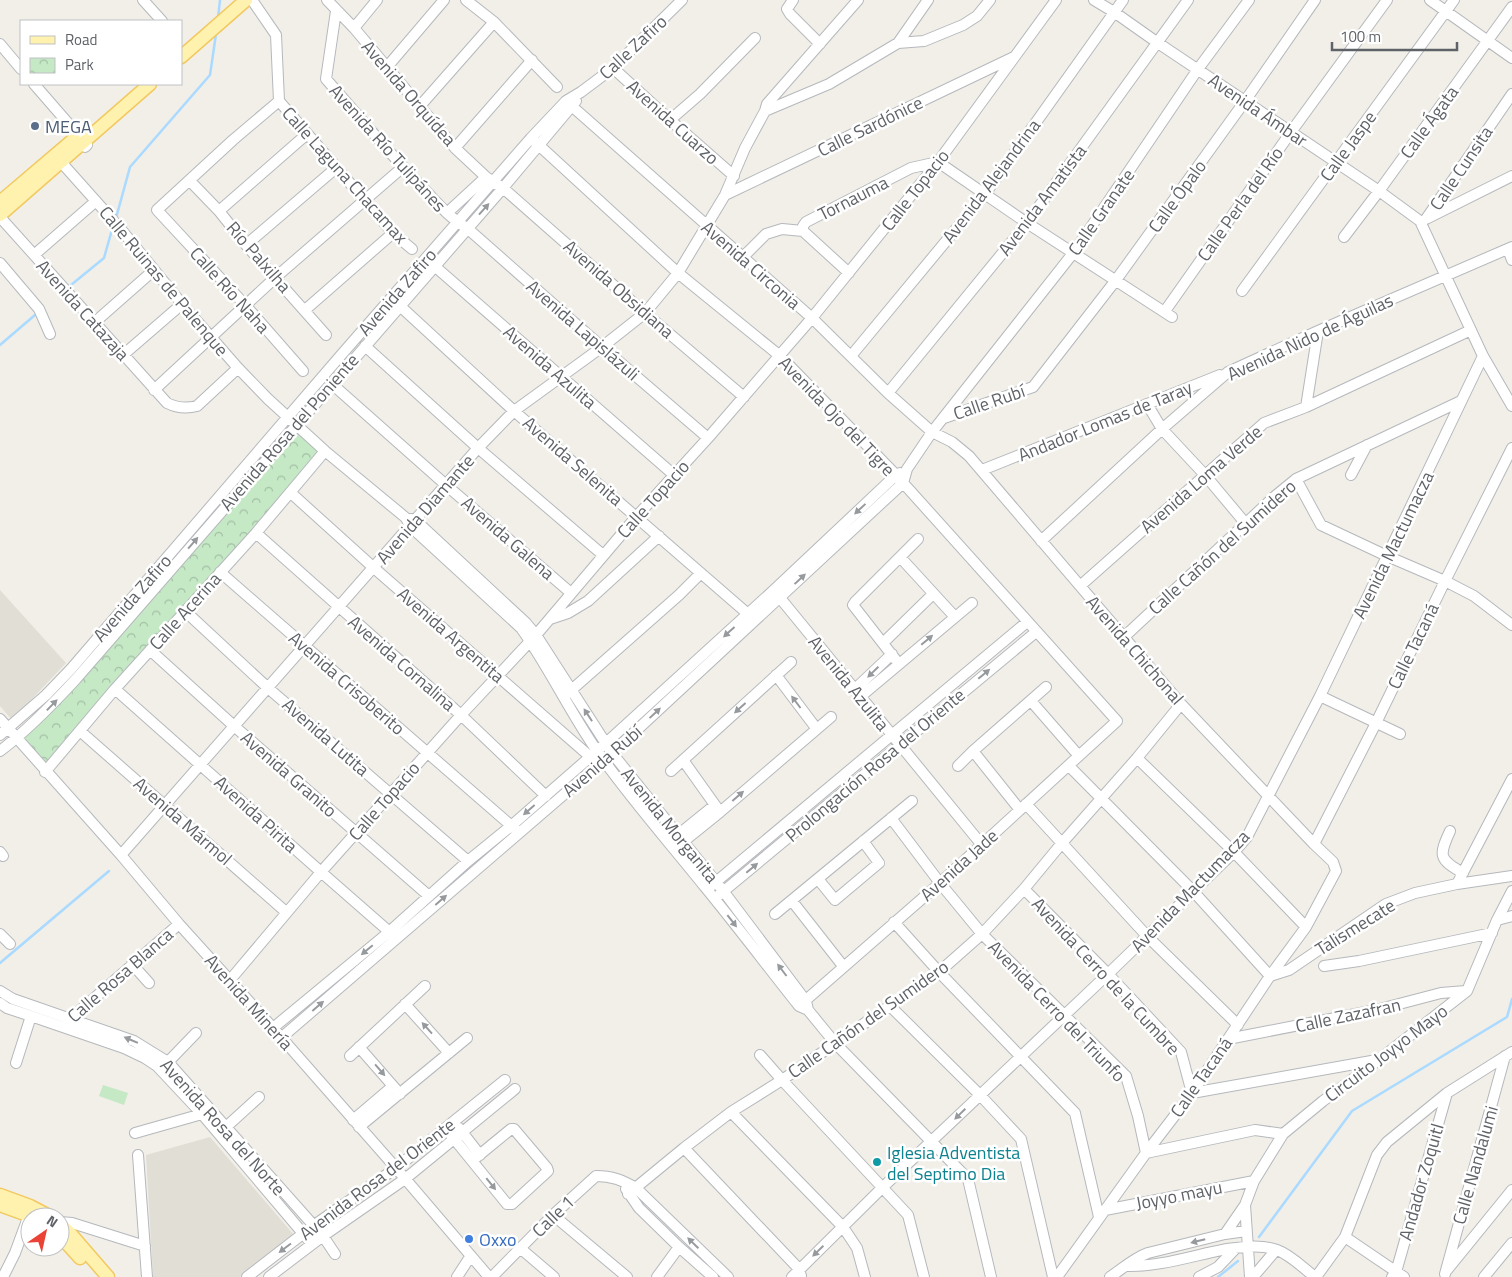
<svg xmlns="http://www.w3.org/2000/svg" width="1512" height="1277" font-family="'Titillium Web',sans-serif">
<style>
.education{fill:#e1ded6}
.green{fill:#c5e8c5}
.park{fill:url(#park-crowns)}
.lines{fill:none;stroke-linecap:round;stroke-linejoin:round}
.stream{stroke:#aadaff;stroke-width:2.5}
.minor-casing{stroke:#b5b8bc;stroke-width:12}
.major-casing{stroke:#f2c960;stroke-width:15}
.minor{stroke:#fff;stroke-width:10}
.major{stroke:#fff2af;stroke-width:12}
.oneway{fill:#979a9d}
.service-dot{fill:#5c6f8a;stroke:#fff;stroke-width:2}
.culture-dot{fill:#0f9aa8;stroke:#fff;stroke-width:2}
.shop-dot{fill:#3f7fe0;stroke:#fff;stroke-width:2}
.labels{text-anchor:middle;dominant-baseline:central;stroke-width:5;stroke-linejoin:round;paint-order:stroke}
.street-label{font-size:18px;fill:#5f6368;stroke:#fff}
.service-label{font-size:18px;fill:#4e5e75;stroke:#fff;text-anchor:start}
.culture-label{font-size:18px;fill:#0d838f;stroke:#fff;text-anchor:start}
.shop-label{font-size:18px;fill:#366cbe;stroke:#fff;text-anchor:start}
</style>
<defs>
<pattern id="park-crowns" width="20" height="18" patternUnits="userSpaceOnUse" patternTransform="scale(1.25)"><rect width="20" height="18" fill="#c5e8c5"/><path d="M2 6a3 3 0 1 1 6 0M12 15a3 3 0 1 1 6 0" fill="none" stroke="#a3c0a4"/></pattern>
</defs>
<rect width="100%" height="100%" fill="#f1efe8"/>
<!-- education -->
<path class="education" d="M 0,590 L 66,663 L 12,720 L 0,706 Z
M 210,1137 L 294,1235 L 240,1277 L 153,1277 L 146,1155 Z"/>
<!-- green -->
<path class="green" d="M 103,1085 L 128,1093 L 124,1105 L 99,1096 Z"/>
<!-- park -->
<path class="park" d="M 297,430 L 322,452 L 46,762 L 21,740 Z"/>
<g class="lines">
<!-- stream -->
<path class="stream" d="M 218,18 L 220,0
M 116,218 L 130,167 L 210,75 L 216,34
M 71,285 L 104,258 L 113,226
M 0,345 L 35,315
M 0,963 L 109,871
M 1259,1237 L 1352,1111 L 1507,1017 L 1512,999
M 1218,1277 L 1238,1261"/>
<!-- minor casing -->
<g class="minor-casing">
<path id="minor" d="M 143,0 L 162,21
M 252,0 L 276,35 L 279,101
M 327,0 L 354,28 L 455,148 L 486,177 L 503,188 L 645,313 L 744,397
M 466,0 L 494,22 L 557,87
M 793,0 L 787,9 L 790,14 L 820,44
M 1094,0 L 1114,12 L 1158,43 L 1379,191 L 1420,221 L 1483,356 L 1512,406
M 1430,0 L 1512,58
M 336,11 L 326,79 C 358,115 388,152 421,186 C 436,201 449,218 467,228 L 602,347 L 708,438
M 354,28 L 377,0
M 898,43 L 928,0
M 0,44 L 21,69
M 387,67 L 444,0
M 613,68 L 670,120 L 734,176
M 34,84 L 87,145 L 85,147
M 279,101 L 233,140 L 157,210 L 246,306 L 303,371
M 279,101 L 393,233 L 412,249
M 566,101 L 812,318 L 888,393 L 932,432 L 952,442 L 969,456 L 1181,704 L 1314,844 L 1333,862 L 1336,871 L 1306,927 L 1270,976 L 1192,1093 L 1146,1153 L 1057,1277
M 420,106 L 494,22
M 765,111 L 829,84 L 898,43 L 924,41 L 963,25 L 977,16 L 990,0
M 670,120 L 700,94 L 755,38
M 531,138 L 678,273 L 780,356 L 896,475 L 1117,721 L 940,883 L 799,1006
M 455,148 L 532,60
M 61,162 L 119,227 L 182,304 L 238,368 L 268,399 L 325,451 L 406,518 L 410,526 L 521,628 C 549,667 569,711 597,751 C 630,798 669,842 705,887 C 737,926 768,967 799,1006 L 808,1010
M 190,181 L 219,211 L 246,245 L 326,335
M 725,195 L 1014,57
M 219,211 L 307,134
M 447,213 L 486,177
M 0,217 L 167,403 C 177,408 186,409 197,406 L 238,368
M 1428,218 L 1512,176
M 1426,219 L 1512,94
M 803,231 L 803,226 L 806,222 L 911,168 L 938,162 L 1027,223 L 1172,317
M 803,231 L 849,273
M 1344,237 L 1379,191 L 1512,7
M 246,245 L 336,168
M 1508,249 L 1512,260
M 34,255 L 96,201
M 743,257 L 766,234 L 782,229 L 803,231
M 0,263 L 39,309 L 50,334
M 431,263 L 674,475
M 1242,291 L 1454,0
M 400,306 L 514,411 L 748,614
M 305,310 L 393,233
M 1165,311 L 1291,132 L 1387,0
M 95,322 L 154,270
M 365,346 L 478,448 L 603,555
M 123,355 L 182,304
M 851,356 L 985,194 L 1123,0
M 332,384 L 446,485 L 571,593
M 154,390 L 276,277 L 403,167
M 888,393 L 1027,223 L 1188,0
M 1147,404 L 1162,429 L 1205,475 L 1246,524
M 1306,407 L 1318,331
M 944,418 L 1033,387 L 1116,280 L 1245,101 L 1315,0
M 982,470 L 1220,375
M 1351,475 L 1367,445
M 1296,479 L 1321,525 L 1387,556 L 1445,581 L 1474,596 L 1512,625
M 291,493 L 374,568 L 594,760
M 410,519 L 415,520 L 526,623 L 536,635 L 612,753 L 724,892 L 806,1001 L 808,1010 L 835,1043 L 968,1179 L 991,1277
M 256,533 L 461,715 L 546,796
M 1041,541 L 1162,429 L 1228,372 L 1318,331 L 1512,247
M 900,557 L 955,617
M 220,572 L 515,829
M 1080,586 L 1264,423 L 1306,407 L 1471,330
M 776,593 L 982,845
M 185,611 L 268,688 L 468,861
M 550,619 L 568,613 L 588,601 L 659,536
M 1124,637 L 1274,497 L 1296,479 L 1461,401
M 883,643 L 933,594
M 150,650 L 234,726 L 429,896
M 899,664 L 853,605 L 855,602 L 918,539
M 776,675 L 816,728
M 115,689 L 321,872 L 393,935
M 854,690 L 892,654
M 568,693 L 679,595 L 701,573
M 1320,696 L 1400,734
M 860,697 L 972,603
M 1031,701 L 1079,756
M 0,719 L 121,855 L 179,924 L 273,1028 L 396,1168 L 489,1277
M 80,731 L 286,912
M 0,735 L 46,695 L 71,669 L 342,354 L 531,138 L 566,101 L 581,92 L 613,68 L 682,0
M 0,751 C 28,730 52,705 76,679 L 503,188 L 576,101
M 973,751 L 1020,810
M 1137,758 L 1234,852 L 1306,927
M 683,760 L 720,812
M 958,766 L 973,751 L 1046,687
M 1069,766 L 1193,891 L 1270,976 L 1289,970 L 1386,904 L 1415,893 L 1457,884 L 1512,876
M 671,771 L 791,662
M 45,772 L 115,689 L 256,533 L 325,451
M 1026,804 L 1147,936 L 1238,1025
M 891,818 L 940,883 L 982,934 L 1126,1076 L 1138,1116 L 1146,1153 L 1255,1130 L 1283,1134
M 1450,831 C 1439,855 1438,859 1463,873
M 673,839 L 715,805
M 1314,844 L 1376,723 L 1445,581 L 1512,448
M 679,845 L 720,812 L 831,717
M 0,852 L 3,856
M 121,855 L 478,448 L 514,411 L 602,347 L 645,313 L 678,273 L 725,195 L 745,148 L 765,111 L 767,104 L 858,0
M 818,879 L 835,900 L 879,863 L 863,841
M 1457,884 L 1512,779
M 711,886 L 1027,622
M 1024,889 L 1108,974 L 1181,1052 L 1192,1093 L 1377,1060
M 719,895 L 1036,632
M 792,901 L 843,966
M 775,914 L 912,801
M 1497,920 L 1512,916
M 894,922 L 939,972 L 1075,1113 L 1099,1217
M 0,934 L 10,944
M 132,964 L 149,983
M 1324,966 L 1359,961 L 1492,933
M 230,980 L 321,872 L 461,715 L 536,635 L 637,516 L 708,438 L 812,318 L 938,162 L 1056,0
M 0,991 L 13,999 L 134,1041 L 168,1062 L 323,1236 L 335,1254
M 0,1003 L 7,1008 L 31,1016 L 124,1048 L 145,1058 L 157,1066 L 202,1114 L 312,1244
M 405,1004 L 449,1053
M 890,1006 L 980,1095 L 1021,1139 L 1053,1277
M 67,1022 L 179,924
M 273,1028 L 389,932 L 468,861 L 511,826 L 606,743 L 774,590 L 896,475 L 900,473
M 281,1038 L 612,753 L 903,483 L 907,469 L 932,432 L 1074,252 L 1198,69 L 1249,0
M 1228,1039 L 1376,1010 L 1441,993 L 1466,991
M 359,1047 L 400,1094
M 760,1055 L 782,1080 L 908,1215 L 924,1277
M 350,1056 L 425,986
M 168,1062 L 196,1033
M 16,1063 L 31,1016
M 731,1112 L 843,1227 L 857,1248 L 865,1277
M 353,1120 L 393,1086
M 226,1127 L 259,1097
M 359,1127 L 467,1038
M 459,1128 L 480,1155
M 135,1133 L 202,1114
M 451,1135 L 507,1204 L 512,1204 L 548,1171 L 547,1168 L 514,1129 L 511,1129 L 472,1161
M 684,1148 L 799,1269 L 801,1276
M 138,1155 L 147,1277
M 626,1189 L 639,1208 L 679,1247 L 713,1277
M 628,1194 L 684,1148 L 731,1112 L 782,1080 L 939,972 L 982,934 L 1024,889 L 1062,843 L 1137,758 L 1181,704
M 1105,1210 L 1254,1181
M 553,1215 L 627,1277
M 60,1222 L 72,1223 L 145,1246
M 1225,1234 L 1245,1205
M 1345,1237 L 1404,1277
M 520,1248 L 554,1277
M 1127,1266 C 1160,1267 1194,1255 1227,1249 C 1243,1247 1260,1244 1277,1250 C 1291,1255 1303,1268 1315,1277
M 1447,1270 L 1512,1190
M 1445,1274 L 1505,1056
M 3,1277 L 15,1253 L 29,1215
M 247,1277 L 313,1226 L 396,1168 L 505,1080
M 269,1277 L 323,1236 L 405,1179 L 515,1089
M 457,1277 L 470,1257
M 492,1277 L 553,1215 L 596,1176 C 612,1176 622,1180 636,1188 L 728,1277
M 657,1277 L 679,1247
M 792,1277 L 883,1187 L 1108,974 L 1234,852 L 1247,837 L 1320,696 L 1483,356
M 1110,1277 C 1122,1269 1134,1258 1148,1253 L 1225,1234 L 1246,1231
M 1199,1277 L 1218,1267 L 1236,1248
M 1250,1277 L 1245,1205 L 1254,1181 L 1283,1134 L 1323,1101 L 1380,1059 L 1467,991 L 1497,920 L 1512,891
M 1253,1277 L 1276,1250
M 1316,1277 L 1345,1237 L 1377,1155 L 1387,1142 L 1447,1093 L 1512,1052
M 1392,1277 L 1396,1272 L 1447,1093
M 1484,1277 L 1512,1243"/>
</g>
<!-- major casing -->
<g class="major-casing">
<path id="major" d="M 181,57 L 246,0
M 0,202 L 74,139
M 0,215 L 150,84
M 0,1195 L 30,1206 L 51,1217
M 0,1205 L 33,1217
M 60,1224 L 69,1232 L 108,1277
M 60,1236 L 80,1258"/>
</g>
<!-- minor -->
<use href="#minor" class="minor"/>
<!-- major -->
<use href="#major" class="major"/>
</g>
<!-- one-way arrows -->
<defs><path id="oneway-solid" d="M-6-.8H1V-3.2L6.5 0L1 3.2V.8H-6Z" transform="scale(1.25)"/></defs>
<g class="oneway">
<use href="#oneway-solid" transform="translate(484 209) rotate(-48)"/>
<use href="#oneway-solid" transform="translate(860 509) rotate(137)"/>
<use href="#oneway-solid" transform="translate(193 543) rotate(-49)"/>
<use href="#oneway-solid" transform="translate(800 579) rotate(-43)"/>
<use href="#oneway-solid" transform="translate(729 632) rotate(138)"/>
<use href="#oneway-solid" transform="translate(927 640) rotate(-40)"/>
<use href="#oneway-solid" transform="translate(873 672) rotate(136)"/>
<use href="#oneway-solid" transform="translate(984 674) rotate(-40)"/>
<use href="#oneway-solid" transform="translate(796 702) rotate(-127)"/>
<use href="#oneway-solid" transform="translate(52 705) rotate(-46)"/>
<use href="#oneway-solid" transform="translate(740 708) rotate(138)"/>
<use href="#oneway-solid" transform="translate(655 713) rotate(-43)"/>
<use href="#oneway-solid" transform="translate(588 715) rotate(-123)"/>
<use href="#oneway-solid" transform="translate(738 796) rotate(-41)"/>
<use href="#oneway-solid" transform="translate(529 810) rotate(139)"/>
<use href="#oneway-solid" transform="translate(752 868) rotate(-40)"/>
<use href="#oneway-solid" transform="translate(441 900) rotate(-41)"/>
<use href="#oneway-solid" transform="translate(732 921) rotate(52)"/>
<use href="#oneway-solid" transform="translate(367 950) rotate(140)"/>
<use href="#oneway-solid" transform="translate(782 970) rotate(-127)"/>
<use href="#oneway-solid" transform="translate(318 1006) rotate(-41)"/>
<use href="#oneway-solid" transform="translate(427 1028) rotate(-132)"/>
<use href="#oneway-solid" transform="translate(131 1040) rotate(-157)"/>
<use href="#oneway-solid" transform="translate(380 1070) rotate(49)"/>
<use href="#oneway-solid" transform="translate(960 1114) rotate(136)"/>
<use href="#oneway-solid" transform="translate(491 1184) rotate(51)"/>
<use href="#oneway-solid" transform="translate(1198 1241) rotate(166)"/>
<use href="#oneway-solid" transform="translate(693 1243) rotate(-136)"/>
<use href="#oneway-solid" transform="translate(285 1248) rotate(143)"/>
<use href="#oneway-solid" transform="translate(818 1251) rotate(136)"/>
</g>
<!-- markers -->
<circle class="service-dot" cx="35" cy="126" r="5"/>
<circle class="culture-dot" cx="877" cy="1162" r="5"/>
<circle class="shop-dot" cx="469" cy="1239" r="5"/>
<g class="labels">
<!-- street labels -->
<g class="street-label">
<text transform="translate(633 47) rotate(-43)">Calle Zafiro</text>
<text transform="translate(409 93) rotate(49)">Avenida Orquídea</text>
<text transform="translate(1258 110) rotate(34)">Avenida Ámbar</text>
<text transform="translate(673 122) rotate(42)">Avenida Cuarzo</text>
<text transform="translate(1429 122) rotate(-54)">Calle Ágata</text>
<text transform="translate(870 126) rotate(-26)">Calle Sardónice</text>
<text transform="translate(1348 146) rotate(-54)">Calle Jaspe</text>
<text transform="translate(388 148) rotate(48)">Avenida Río Tulipánes</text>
<text transform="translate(1461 168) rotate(-56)">Calle Cunsita</text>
<text transform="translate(345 175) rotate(48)">Calle Laguna Chacamax</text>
<text transform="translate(991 181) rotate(-53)">Avenida Alejandrina</text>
<text transform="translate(915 190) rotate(-52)">Calle Topacio</text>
<text transform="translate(1177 196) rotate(-54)">Calle Ópalo</text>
<text transform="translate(853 198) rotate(-27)">Tornauma</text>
<text transform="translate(1042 200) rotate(-53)">Avenida Amatista</text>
<text transform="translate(1240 204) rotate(-55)">Calle Perla del Río</text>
<text transform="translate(1101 212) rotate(-55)">Calle Granate</text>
<text transform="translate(259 257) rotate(49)">Río Palxilha</text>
<text transform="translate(751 265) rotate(41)">Avenida Circonia</text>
<text transform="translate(164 281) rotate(50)">Calle Ruinas de Palenque</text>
<text transform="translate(619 289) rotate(41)">Avenida Obsidiana</text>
<text transform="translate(230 290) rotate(48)">Calle Río Naha</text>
<text transform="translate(397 292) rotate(-49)">Avenida Zafiro</text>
<text transform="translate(83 310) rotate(48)">Avenida Catazaja</text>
<text transform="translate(583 330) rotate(41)">Avenida Lapislázuli</text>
<text transform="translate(1310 337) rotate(-25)">Avenida Nido de Águilas</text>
<text transform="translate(550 367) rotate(41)">Avenida Azulita</text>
<text transform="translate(989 402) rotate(-19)">Calle Rubí</text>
<text transform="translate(837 416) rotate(46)">Avenida Ojo del Tigre</text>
<text transform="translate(1105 421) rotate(-22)">Andador Lomas de Taray</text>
<text transform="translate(289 432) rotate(-49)">Avenida Rosa del Poniente</text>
<text transform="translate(573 461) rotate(41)">Avenida Selenita</text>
<text transform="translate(1201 479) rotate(-41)">Avenida Loma Verde</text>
<text transform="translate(653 499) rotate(-48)">Calle Topacio</text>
<text transform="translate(425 509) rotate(-49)">Avenida Diamante</text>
<text transform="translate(508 538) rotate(41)">Avenida Galena</text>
<text transform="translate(1393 545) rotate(-64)">Avenida Mactumacza</text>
<text transform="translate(1222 547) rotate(-42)">Calle Cañón del Sumidero</text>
<text transform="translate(132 598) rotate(-49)">Avenida Zafiro</text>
<text transform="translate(185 611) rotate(-48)">Calle Acerina</text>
<text transform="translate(451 635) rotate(41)">Avenida Argentita</text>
<text transform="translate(1413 646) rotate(-64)">Calle Tacaná</text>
<text transform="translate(1135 650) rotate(49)">Avenida Chichonal</text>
<text transform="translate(402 663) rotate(41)">Avenida Cornalina</text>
<text transform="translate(347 683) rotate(41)">Avenida Crisoberito</text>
<text transform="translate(849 683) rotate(51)">Avenida Azulita</text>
<text transform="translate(326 737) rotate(41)">Avenida Lutita</text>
<text transform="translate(602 761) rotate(-41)">Avenida Rubí</text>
<text transform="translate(875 765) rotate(-40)">Prolongación Rosa del Oriente</text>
<text transform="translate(289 774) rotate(41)">Avenida Granito</text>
<text transform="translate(384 801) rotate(-49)">Calle Topacio</text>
<text transform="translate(256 814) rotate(42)">Avenida Pirita</text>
<text transform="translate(183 821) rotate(41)">Avenida Mármol</text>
<text transform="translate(670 825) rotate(51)">Avenida Morganita</text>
<text transform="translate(959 865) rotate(-42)">Avenida Jade</text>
<text transform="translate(1190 891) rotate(-46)">Avenida Mactumacza</text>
<text transform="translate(1355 927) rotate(-32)">Talismecate</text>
<text transform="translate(120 975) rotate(-41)">Calle Rosa Blanca</text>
<text transform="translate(1106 976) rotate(47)">Avenida Cerro de la Cumbre</text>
<text transform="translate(249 1002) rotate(48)">Avenida Minería</text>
<text transform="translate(1057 1011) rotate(46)">Avenida Cerro del Triunfo</text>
<text transform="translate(1348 1015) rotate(-12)">Calle Zazafran</text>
<text transform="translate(868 1019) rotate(-35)">Calle Cañón del Sumidero</text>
<text transform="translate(1386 1053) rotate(-37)">Circuito Joyyo Mayo</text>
<text transform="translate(1201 1077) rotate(-55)">Calle Tacaná</text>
<text transform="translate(223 1127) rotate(48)">Avenida Rosa del Norte</text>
<text transform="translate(1475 1165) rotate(-74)">Calle Nandalumi</text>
<text transform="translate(377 1179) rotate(-37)">Avenida Rosa del Oriente</text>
<text transform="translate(1421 1182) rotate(-74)">Andador Zoquitl</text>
<text transform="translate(1179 1195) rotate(-11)">Joyyo mayu</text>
<text transform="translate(553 1216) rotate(-44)">Calle 1</text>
</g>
<!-- service labels -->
<g class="service-label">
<text x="45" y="126">MEGA</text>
</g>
<!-- culture labels -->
<g class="culture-label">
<text x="887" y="1152">Iglesia Adventista<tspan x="887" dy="21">del Septimo Dia</tspan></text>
</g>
<!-- shop labels -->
<g class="shop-label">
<text x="479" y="1239">Oxxo</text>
</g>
</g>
<!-- legend -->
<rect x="20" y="20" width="162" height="65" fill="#ffffff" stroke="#bfc1c3"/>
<rect x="30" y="36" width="25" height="8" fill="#fff2af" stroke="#bfc1c3"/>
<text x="65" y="45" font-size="15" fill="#5f6368">Road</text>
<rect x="30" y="58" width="25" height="15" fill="url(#park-crowns)" stroke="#bfc1c3"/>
<text x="65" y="70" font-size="15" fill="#5f6368">Park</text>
<!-- north arrow -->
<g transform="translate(45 1232) rotate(34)"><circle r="24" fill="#ffffff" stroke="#bfc1c3"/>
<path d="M0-4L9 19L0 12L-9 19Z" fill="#ea4335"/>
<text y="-8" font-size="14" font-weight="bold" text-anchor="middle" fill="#5f6368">N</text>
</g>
<!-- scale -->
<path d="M1332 42v8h125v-8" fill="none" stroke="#5f6368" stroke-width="2.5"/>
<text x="1340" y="42" font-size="15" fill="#5f6368" stroke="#ffffff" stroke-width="4" paint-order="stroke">100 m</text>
</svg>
